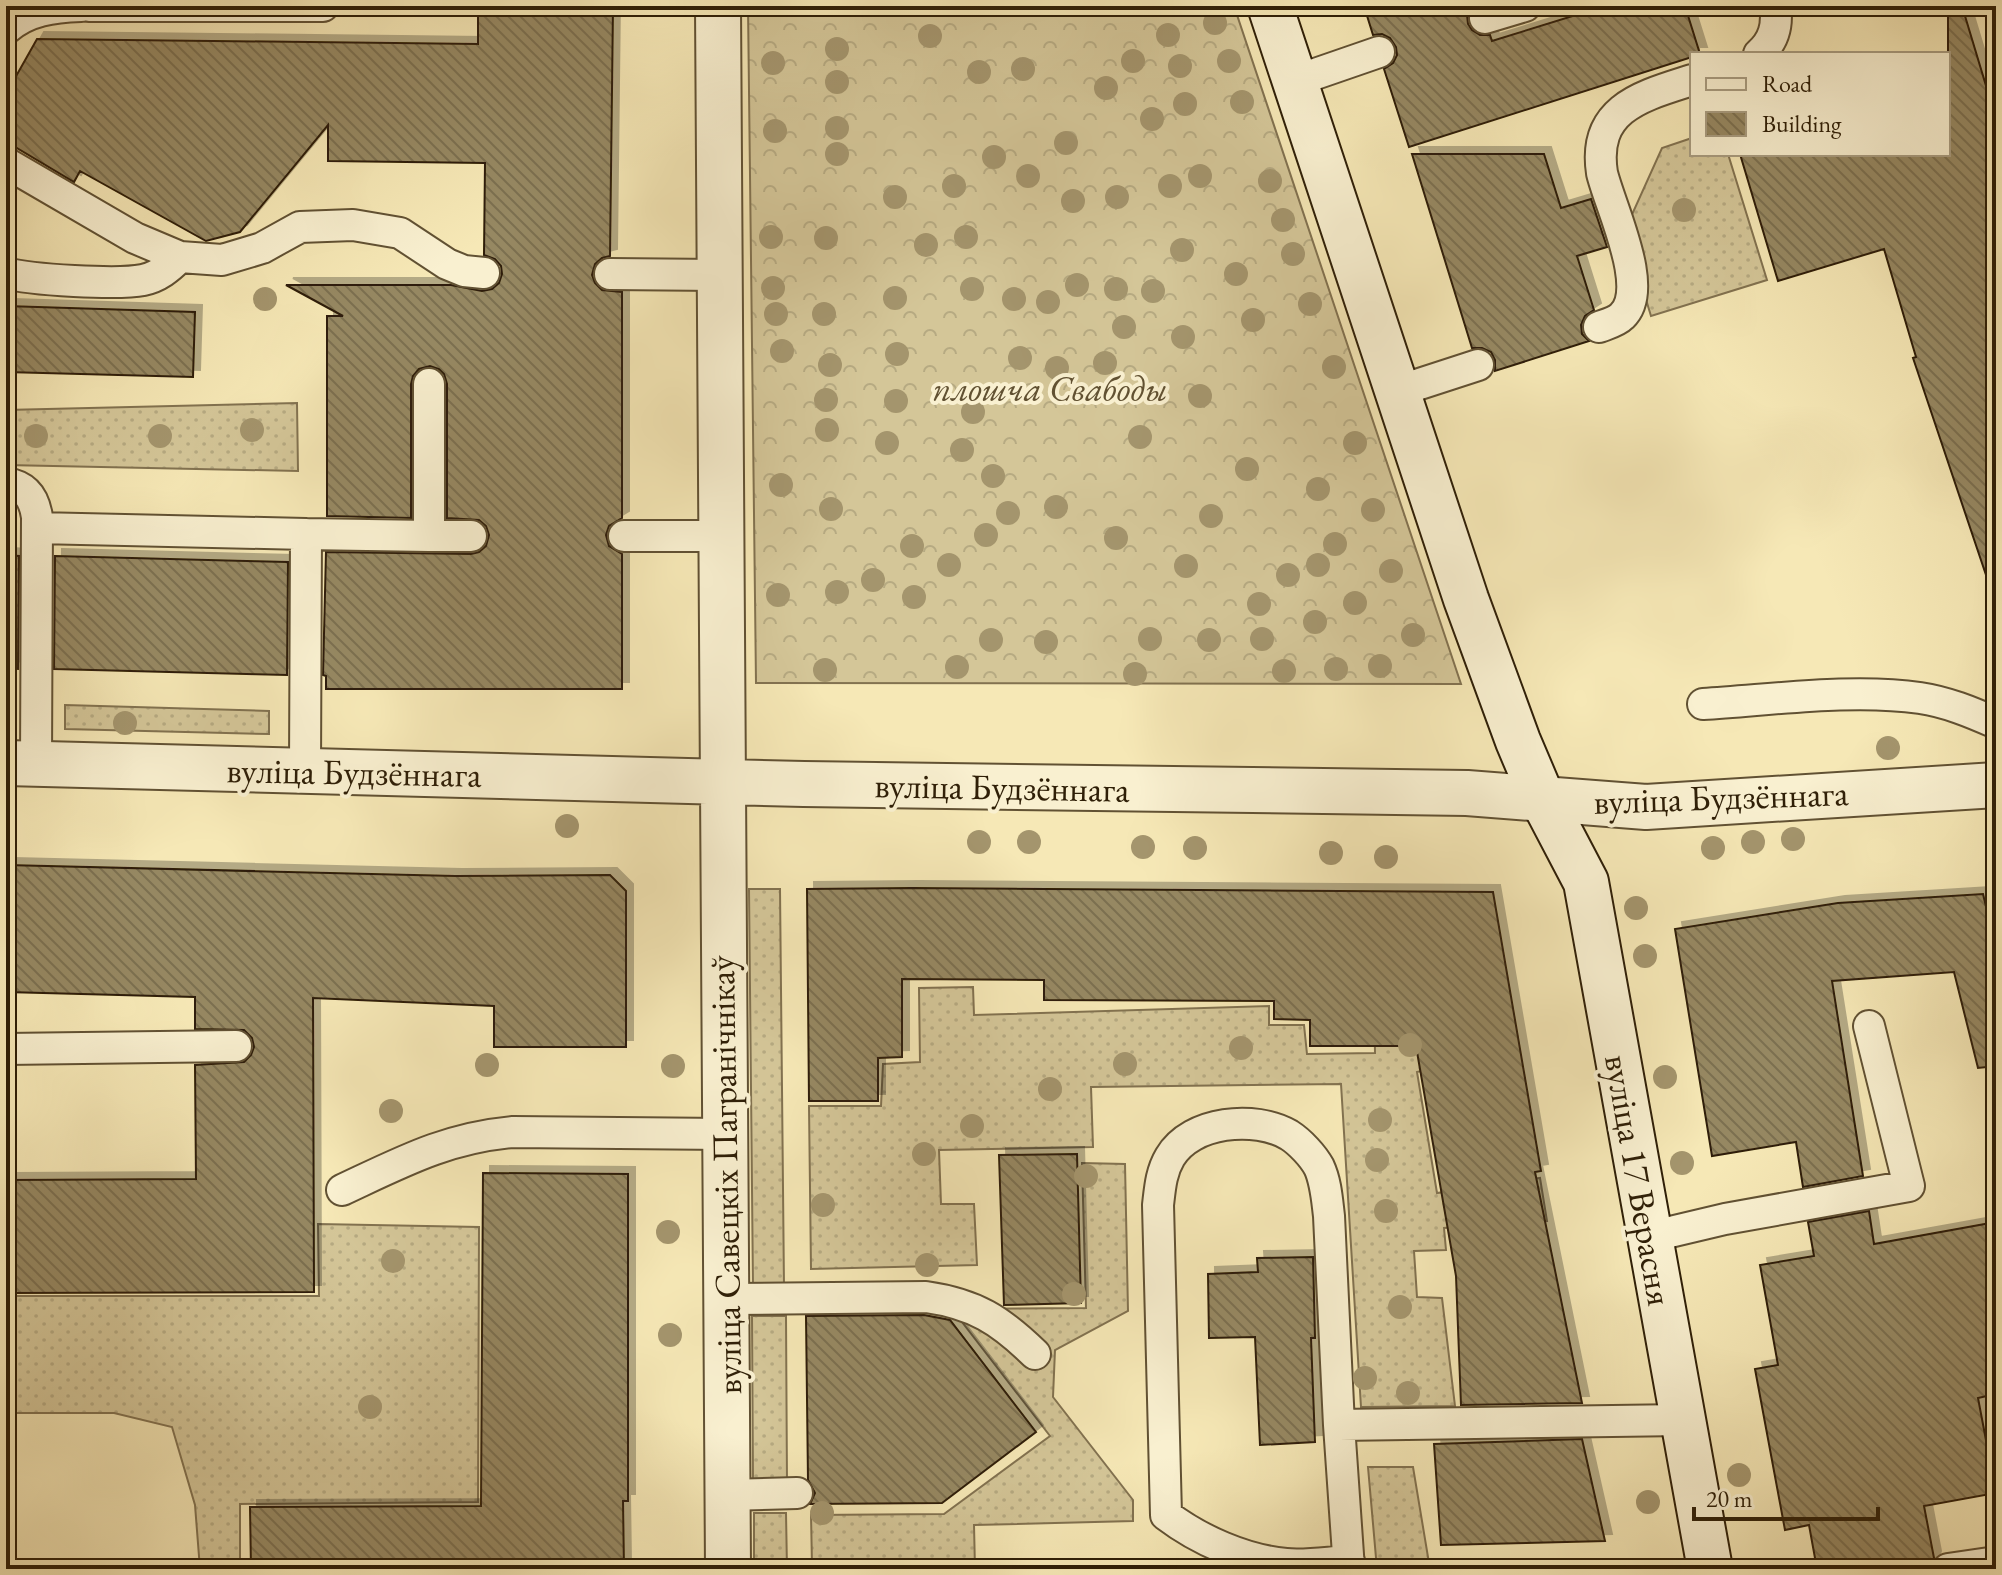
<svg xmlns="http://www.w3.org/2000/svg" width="2002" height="1575" font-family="'EB Garamond',serif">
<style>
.grass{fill:url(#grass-dots);stroke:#827250;stroke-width:2}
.forest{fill:url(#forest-crowns);stroke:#827250;stroke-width:2}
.building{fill:url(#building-back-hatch);stroke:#2f1f07;stroke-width:2;filter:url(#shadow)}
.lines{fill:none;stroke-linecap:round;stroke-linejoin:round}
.lane-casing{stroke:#615133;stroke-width:34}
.street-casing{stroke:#615133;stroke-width:48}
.secondary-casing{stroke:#2f1f07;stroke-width:48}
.lane{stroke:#f9f0d0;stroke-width:30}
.street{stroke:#f9f0d0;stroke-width:44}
.secondary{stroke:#f9f0d0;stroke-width:44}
.tree{fill:#a4956d}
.labels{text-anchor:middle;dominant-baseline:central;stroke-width:8;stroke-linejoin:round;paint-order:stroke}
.park-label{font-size:36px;font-style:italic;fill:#615132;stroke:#f9f0d0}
.street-label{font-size:36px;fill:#2f1f07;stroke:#f9f0d0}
</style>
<defs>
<pattern id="grass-dots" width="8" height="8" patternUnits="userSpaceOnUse" patternTransform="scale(2)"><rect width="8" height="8" fill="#d4c698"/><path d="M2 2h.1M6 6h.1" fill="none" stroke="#b6aa82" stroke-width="1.8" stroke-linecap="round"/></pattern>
<pattern id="forest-crowns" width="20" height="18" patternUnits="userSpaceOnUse" patternTransform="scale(2)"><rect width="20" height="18" fill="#d4c698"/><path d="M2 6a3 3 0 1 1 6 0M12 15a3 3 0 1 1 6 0" fill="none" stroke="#b6aa82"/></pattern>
<pattern id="building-back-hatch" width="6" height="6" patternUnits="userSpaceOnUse" patternTransform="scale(2)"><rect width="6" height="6" fill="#968862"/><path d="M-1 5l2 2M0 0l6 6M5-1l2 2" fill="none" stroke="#7b6f4f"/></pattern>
<filter id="shadow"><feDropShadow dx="7" dy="-7" stdDeviation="0" flood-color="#0004"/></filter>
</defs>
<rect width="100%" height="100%" fill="#f6e8b6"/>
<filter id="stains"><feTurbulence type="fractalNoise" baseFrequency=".0025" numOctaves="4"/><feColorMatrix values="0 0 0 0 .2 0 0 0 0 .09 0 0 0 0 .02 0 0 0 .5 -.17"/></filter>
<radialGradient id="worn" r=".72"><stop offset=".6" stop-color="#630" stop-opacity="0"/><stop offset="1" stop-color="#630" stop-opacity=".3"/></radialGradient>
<!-- grass -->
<path class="grass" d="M 1692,138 L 1692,154 L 1728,154 L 1767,280 L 1651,316 L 1625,230 L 1662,148 Z
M 297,403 L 298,471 L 6,465 L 6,410 Z
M 65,705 L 269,711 L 269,734 L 65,729 Z
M 749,889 L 780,889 L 784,1287 L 753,1287 Z
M 973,987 L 974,1015 L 1269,1006 L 1269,1025 L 1304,1025 L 1307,1054 L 1375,1053 L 1374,997 L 1453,1064 L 1417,1072 L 1437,1193 L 1540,1178 L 1547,1221 L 1444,1228 L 1446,1250 L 1414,1251 L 1417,1297 L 1442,1298 L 1455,1406 L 1361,1407 L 1341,1084 L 1091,1087 L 1093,1147 L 939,1150 L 941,1204 L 974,1204 L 977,1265 L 811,1269 L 809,1106 L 881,1106 L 883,1064 L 920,1062 L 919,988 Z
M 1082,1163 L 1125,1164 L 1128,1311 L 1055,1350 L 1053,1397 L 1133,1500 L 1133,1521 L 974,1525 L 975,1569 L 890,1569 L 889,1563 L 812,1565 L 811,1515 L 944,1514 L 1050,1436 L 952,1309 L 1086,1308 Z
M 318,1224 L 479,1227 L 478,1502 L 240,1504 L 240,1569 L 200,1569 L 195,1505 L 172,1427 L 114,1413 L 6,1413 L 6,1296 L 319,1296 Z
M 752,1316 L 786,1316 L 787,1483 L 753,1483 Z
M 1368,1467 L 1413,1467 L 1430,1569 L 1377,1569 Z
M 754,1513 L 786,1513 L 787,1569 L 754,1569 Z"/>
<!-- forest -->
<path class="forest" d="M 748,6 L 1234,6 L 1461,684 L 756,683 Z"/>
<!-- building -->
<path class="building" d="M 478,6 L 613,6 L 610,256 L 602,258 L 595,264 L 592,275 L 595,283 L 602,290 L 622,292 L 622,518 L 609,526 L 606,535 L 609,546 L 622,554 L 622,689 L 326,689 L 326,676 L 323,675 L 326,552 L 471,554 L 479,552 L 486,546 L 489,535 L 486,526 L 479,520 L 447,518 L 447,384 L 444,374 L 439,369 L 430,366 L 419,369 L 413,376 L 411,384 L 411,518 L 327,516 L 327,316 L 343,316 L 286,285 L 451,285 L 482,291 L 492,289 L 499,283 L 502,274 L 501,266 L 495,259 L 484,255 L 485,163 L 328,161 L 328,125 L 240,232 L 206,241 L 80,171 L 74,182 L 15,147 L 6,145 L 6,94 L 37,39 L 478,44 Z
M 1364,6 L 1472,6 L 1467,15 L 1468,24 L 1472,30 L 1480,35 L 1490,35 L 1492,41 L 1605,6 L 1685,6 L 1700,54 L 1692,54 L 1692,57 L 1409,147 L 1384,69 L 1393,63 L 1397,55 L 1396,47 L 1390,38 L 1382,34 L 1373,35 Z
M 1948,6 L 1962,6 L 1996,119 L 1996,577 L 1987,578 L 1913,358 L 1916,357 L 1884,249 L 1778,281 L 1740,154 L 1948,154 Z
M 1412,154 L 1544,154 L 1561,208 L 1591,199 L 1607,247 L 1577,256 L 1594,310 L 1585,316 L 1581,325 L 1582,334 L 1589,341 L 1495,371 L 1495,360 L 1491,352 L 1482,348 L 1472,348 Z
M 6,306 L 195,312 L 193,377 L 6,372 Z
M 6,555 L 19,556 L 18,669 L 6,668 Z
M 55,556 L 288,562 L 287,675 L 54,669 Z
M 6,865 L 455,876 L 610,875 L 626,891 L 626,1047 L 494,1047 L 494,1006 L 313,998 L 314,1292 L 6,1293 L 6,1180 L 196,1179 L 195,1065 L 244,1062 L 251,1055 L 254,1047 L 252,1038 L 244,1030 L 195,1029 L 195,997 L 6,992 Z
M 912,888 L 1493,892 L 1541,1171 L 1535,1172 L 1582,1403 L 1461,1405 L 1456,1276 L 1416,1046 L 1310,1046 L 1310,1020 L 1274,1019 L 1274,1001 L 1044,1000 L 1044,980 L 902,979 L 902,1057 L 878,1058 L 878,1101 L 809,1101 L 807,889 Z
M 1983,894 L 1996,948 L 1996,1066 L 1978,1068 L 1954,972 L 1832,981 L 1863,1176 L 1803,1187 L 1796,1142 L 1712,1156 L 1675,929 L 1838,903 Z
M 1077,1154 L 1081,1303 L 1004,1305 L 999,1155 Z
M 483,1173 L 628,1174 L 628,1501 L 623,1501 L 624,1569 L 251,1569 L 250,1507 L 481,1506 Z
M 1869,1211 L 1874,1244 L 1996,1222 L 1996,1394 L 1978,1398 L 1996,1493 L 1924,1506 L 1934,1558 L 1930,1569 L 1817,1569 L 1809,1525 L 1785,1530 L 1755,1369 L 1778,1365 L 1760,1265 L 1814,1256 L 1808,1222 Z
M 1313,1257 L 1315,1338 L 1311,1338 L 1315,1442 L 1260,1445 L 1255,1337 L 1209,1338 L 1208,1274 L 1258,1272 L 1257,1258 Z
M 924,1315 L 950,1320 L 1036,1432 L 942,1503 L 810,1504 L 815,1493 L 808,1480 L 806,1316 Z
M 1582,1439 L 1605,1541 L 1441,1545 L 1434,1444 Z"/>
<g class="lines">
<!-- lane casing -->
<g class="lane-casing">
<path id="lane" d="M 89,6 L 323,6
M 1485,18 L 1525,6
M 6,29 C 27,10 54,7 81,6
M 1759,54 C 1774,41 1778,25 1775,6
M 1295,81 L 1379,52
M 6,163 L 135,238 L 180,257 L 222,260 L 262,248 L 300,227 L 353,225 L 400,233 L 447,264 L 464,271 L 484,273
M 6,273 C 30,280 118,285 143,280 C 158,277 169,268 180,257
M 610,274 L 718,275
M 1599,327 C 1607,324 1616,322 1622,316 C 1651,289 1610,207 1602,173 C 1592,108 1642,96 1692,80
M 429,384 L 429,536 L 471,536
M 1398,391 L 1478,365
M 6,483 C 26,486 34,497 37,517 L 36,764
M 37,528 L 306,534 L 305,770
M 306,534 L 429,536
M 624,536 L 722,536
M 1703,704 C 1771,700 1853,688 1920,698 C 1947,702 1971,712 1996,723
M 6,1049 L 236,1046
M 342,1190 C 402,1162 446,1138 513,1132 L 725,1134
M 1649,1237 L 1725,1219 L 1909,1186 L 1869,1026
M 727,1299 L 926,1297 C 975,1304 1000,1320 1035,1354
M 1339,1425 L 1329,1216 C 1327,1200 1326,1182 1319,1167 C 1313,1156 1300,1142 1289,1135 C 1255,1115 1191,1121 1170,1157 C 1161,1172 1160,1188 1158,1205 L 1166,1515 C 1199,1540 1244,1560 1286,1564 C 1306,1566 1329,1562 1349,1561
M 728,1495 L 797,1493
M 1349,1569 L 1339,1425 L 1683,1420
M 1948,1569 L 1996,1562"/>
</g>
<!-- street casing -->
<g class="street-casing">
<path id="street" d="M 718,6 L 728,1569
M 6,763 L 804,784 L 1467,793 L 1646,807 L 1996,785"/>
</g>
<!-- secondary casing -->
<g class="secondary-casing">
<path id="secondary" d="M 1270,6 L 1466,599 L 1518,741 L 1543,800 L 1586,882 L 1710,1569"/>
</g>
<!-- lane -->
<use href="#lane" class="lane"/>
<!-- street -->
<use href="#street" class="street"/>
<!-- secondary -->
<use href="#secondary" class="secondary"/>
</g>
<!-- trees -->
<g class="tree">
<circle cx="1215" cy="23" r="12"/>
<circle cx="1168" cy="35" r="12"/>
<circle cx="930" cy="36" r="12"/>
<circle cx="837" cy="49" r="12"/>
<circle cx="1133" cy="61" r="12"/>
<circle cx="1229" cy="61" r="12"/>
<circle cx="773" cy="63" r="12"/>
<circle cx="1180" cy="66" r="12"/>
<circle cx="1023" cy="69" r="12"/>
<circle cx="979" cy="72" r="12"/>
<circle cx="837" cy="82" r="12"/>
<circle cx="1106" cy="88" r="12"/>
<circle cx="1242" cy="102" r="12"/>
<circle cx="1185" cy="104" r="12"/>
<circle cx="1152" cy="119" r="12"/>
<circle cx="837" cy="128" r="12"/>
<circle cx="775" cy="131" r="12"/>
<circle cx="1066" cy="143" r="12"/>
<circle cx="837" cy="154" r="12"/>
<circle cx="994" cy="157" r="12"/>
<circle cx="1028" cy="176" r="12"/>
<circle cx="1200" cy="176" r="12"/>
<circle cx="1270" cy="181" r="12"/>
<circle cx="954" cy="186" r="12"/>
<circle cx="1170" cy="186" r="12"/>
<circle cx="895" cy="197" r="12"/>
<circle cx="1117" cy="197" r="12"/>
<circle cx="1073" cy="201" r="12"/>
<circle cx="1684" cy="210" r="12"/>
<circle cx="1283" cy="220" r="12"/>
<circle cx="771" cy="237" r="12"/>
<circle cx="966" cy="237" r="12"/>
<circle cx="826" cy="238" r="12"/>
<circle cx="926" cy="245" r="12"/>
<circle cx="1182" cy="250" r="12"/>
<circle cx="1293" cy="254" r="12"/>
<circle cx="1236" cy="274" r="12"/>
<circle cx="1077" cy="285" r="12"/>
<circle cx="773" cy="288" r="12"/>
<circle cx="972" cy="289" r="12"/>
<circle cx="1116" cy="289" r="12"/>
<circle cx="1153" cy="291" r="12"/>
<circle cx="895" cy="298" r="12"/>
<circle cx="265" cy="299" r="12"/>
<circle cx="1014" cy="299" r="12"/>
<circle cx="1048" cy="302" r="12"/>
<circle cx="1310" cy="304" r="12"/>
<circle cx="776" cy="314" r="12"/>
<circle cx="824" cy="314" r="12"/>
<circle cx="1253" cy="320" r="12"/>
<circle cx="1124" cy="327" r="12"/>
<circle cx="1183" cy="337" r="12"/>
<circle cx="782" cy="351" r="12"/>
<circle cx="897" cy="354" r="12"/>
<circle cx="1020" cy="358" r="12"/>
<circle cx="1105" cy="363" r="12"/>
<circle cx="830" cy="365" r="12"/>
<circle cx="1334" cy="367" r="12"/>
<circle cx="1057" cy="368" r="12"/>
<circle cx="1200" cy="396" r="12"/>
<circle cx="826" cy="400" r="12"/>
<circle cx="896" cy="401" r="12"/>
<circle cx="973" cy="412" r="12"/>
<circle cx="252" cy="430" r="12"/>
<circle cx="827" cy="430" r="12"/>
<circle cx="36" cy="436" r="12"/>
<circle cx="160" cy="436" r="12"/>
<circle cx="1140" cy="437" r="12"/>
<circle cx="887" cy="443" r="12"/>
<circle cx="1355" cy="443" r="12"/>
<circle cx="962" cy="450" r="12"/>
<circle cx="1247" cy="469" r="12"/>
<circle cx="993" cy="476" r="12"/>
<circle cx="781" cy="485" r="12"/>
<circle cx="1318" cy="489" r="12"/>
<circle cx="1056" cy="507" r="12"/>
<circle cx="831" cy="509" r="12"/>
<circle cx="1373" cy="510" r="12"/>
<circle cx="1008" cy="513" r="12"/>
<circle cx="1211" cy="516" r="12"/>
<circle cx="986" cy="535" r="12"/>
<circle cx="1116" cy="538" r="12"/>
<circle cx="1335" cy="544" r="12"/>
<circle cx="912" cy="546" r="12"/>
<circle cx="949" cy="565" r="12"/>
<circle cx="1318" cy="565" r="12"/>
<circle cx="1186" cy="566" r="12"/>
<circle cx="1391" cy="571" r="12"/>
<circle cx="1288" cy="575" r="12"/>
<circle cx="873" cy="580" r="12"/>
<circle cx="837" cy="592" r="12"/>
<circle cx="778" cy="595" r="12"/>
<circle cx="914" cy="597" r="12"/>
<circle cx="1355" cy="603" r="12"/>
<circle cx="1259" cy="604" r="12"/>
<circle cx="1315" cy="622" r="12"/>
<circle cx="1413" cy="635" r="12"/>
<circle cx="1150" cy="639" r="12"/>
<circle cx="1262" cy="639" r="12"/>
<circle cx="991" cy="640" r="12"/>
<circle cx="1209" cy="640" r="12"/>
<circle cx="1046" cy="642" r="12"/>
<circle cx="1380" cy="666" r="12"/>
<circle cx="957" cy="667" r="12"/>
<circle cx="1336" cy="669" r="12"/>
<circle cx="825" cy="670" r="12"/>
<circle cx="1284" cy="671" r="12"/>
<circle cx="1135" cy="674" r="12"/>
<circle cx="125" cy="723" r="12"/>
<circle cx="1888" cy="748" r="12"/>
<circle cx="567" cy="826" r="12"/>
<circle cx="1793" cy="839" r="12"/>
<circle cx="979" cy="842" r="12"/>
<circle cx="1029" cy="842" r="12"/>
<circle cx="1753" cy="842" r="12"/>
<circle cx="1143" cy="847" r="12"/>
<circle cx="1195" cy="848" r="12"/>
<circle cx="1713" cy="848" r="12"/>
<circle cx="1331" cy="853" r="12"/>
<circle cx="1386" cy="857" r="12"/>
<circle cx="1636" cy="908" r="12"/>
<circle cx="1645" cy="956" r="12"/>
<circle cx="1410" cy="1045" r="12"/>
<circle cx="1241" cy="1048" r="12"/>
<circle cx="1125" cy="1064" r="12"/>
<circle cx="487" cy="1065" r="12"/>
<circle cx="673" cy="1066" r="12"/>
<circle cx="1665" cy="1077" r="12"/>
<circle cx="1050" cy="1089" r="12"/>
<circle cx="391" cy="1111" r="12"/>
<circle cx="1380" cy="1120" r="12"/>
<circle cx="972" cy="1126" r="12"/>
<circle cx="924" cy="1154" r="12"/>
<circle cx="1377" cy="1160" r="12"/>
<circle cx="1682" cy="1163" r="12"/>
<circle cx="1086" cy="1176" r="12"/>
<circle cx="823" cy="1205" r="12"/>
<circle cx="1386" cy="1211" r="12"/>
<circle cx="668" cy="1232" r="12"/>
<circle cx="393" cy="1261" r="12"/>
<circle cx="927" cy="1265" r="12"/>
<circle cx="1074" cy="1294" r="12"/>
<circle cx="1400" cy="1307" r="12"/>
<circle cx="670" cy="1335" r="12"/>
<circle cx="1365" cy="1378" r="12"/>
<circle cx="1408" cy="1393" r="12"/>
<circle cx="370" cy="1407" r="12"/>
<circle cx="1739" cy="1475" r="12"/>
<circle cx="1648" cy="1502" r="12"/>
<circle cx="822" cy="1513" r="12"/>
</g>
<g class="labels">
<!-- park labels -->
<g class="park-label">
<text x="1050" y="388">плошча Свабоды</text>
</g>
<!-- street labels -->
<g class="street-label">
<text transform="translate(354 772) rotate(1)">вуліца Будзённага</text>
<text transform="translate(1002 787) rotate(1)">вуліца Будзённага</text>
<text transform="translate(1721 797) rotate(-2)">вуліца Будзённага</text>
<text transform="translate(725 1175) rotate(-91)">вуліца Савецкіх Пагранічнікаў</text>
<text transform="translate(1639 1180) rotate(80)">вуліца 17 Верасня</text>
</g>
</g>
<!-- margin -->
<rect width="2002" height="1575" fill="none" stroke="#f6e8b6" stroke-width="32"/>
<rect x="8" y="8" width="1986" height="1559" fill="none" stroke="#2f1f07" stroke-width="4"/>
<rect x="16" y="16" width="1970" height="1543" fill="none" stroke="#2f1f07" stroke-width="2"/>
<!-- legend -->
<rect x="1690" y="52" width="260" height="104" fill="#f9f0d0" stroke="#a89c80" stroke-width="2"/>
<rect x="1706" y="78" width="40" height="12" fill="#f9f0d0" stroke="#a89c80" stroke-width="2"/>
<text x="1762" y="92" font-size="24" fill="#2f1f07">Road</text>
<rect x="1706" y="112" width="40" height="24" fill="url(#building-back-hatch)" stroke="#a89c80" stroke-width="2"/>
<text x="1762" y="132" font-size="24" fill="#2f1f07">Building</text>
<!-- scale -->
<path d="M1694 1507v12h184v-12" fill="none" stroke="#2f1f07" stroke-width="4"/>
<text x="1706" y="1507" font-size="24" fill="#2f1f07" stroke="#f9f0d0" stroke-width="6" paint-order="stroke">20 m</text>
<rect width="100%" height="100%" filter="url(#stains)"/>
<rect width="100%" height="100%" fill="url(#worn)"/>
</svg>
